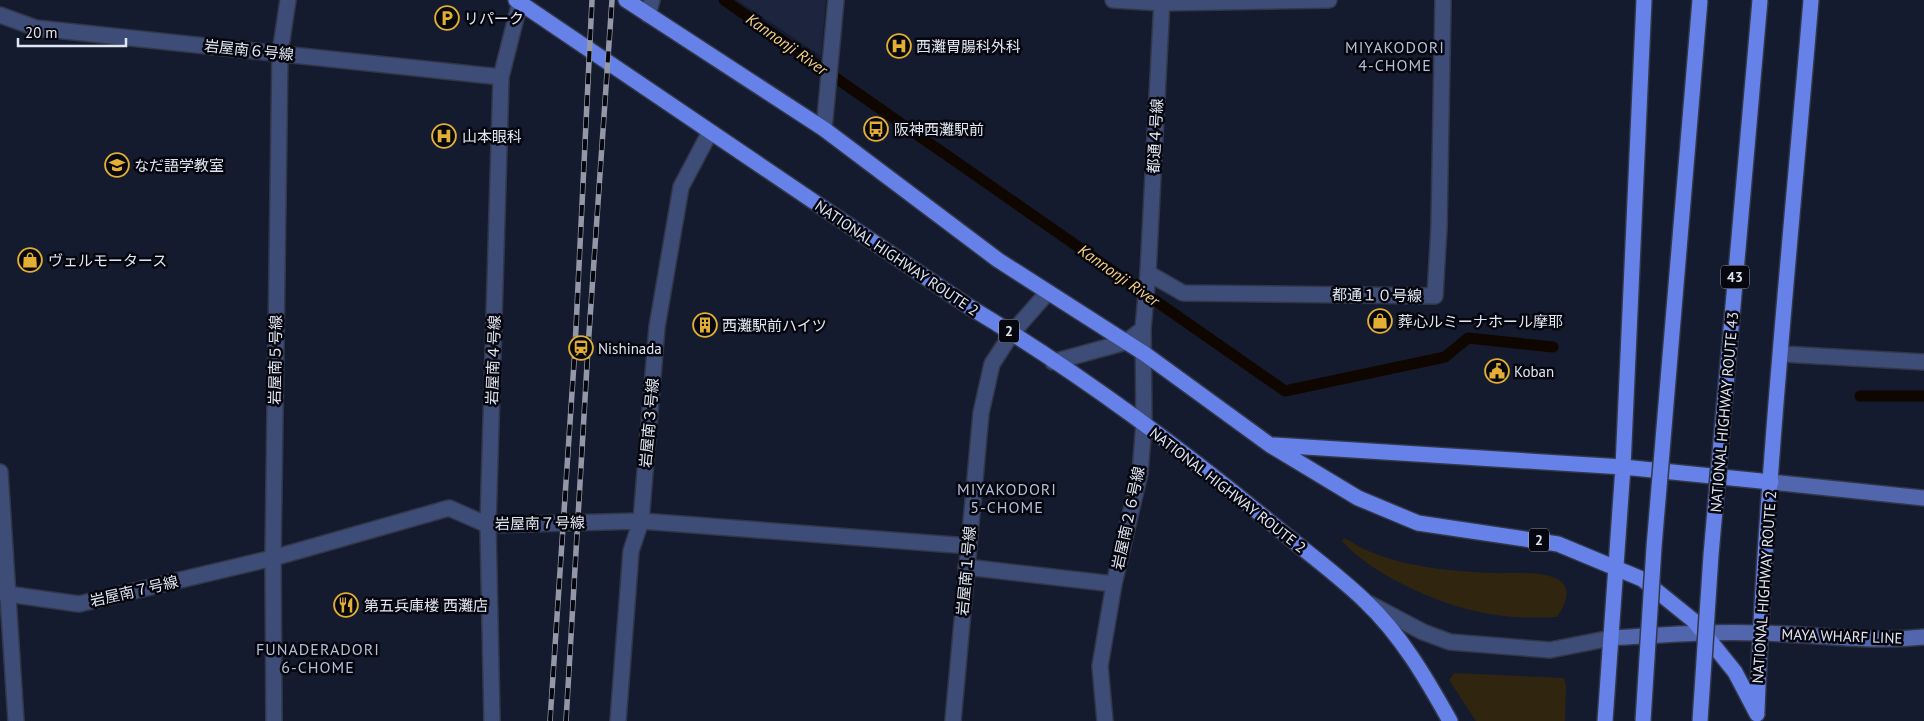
<svg xmlns="http://www.w3.org/2000/svg" width="1924" height="721" font-family="'PT Sans','Noto Sans JP',sans-serif">
<style>
.built{fill:#1d243d}
.green{fill:#30250e}
.lines{fill:none;stroke-linecap:round;stroke-linejoin:round}
.stream{stroke:#100600;stroke-width:11}
.service-casing{stroke:#313749;stroke-width:18}
.minor-casing{stroke:#313749;stroke-width:18}
.tertiary-casing{stroke:#313749;stroke-width:18}
.secondary-casing{stroke:#313749;stroke-width:18}
.trunk-casing{stroke:#313749;stroke-width:18}
.service{stroke:#3e4c78;stroke-width:15}
.minor{stroke:#3e4c78;stroke-width:15}
.tertiary{stroke:#3e4c78;stroke-width:15}
.secondary{stroke:#5166ad;stroke-width:15}
.trunk{stroke:#6682e8;stroke-width:15}
.rail-casing{stroke:#9298a7;stroke-width:5.5}
.rail{stroke:#05060e;stroke-width:4;stroke-dasharray:11;stroke-linecap:butt}
.trunk-bridge-casing{stroke:#313749;stroke-width:18;stroke-linecap:butt}
.trunk-bridge{stroke:#6682e8;stroke-width:15}
.labels{text-anchor:middle;dominant-baseline:central;stroke-width:5;stroke-linejoin:round;paint-order:stroke}
.shield{fill:#05060e;stroke:#9ea2ae;stroke-width:1}
.shield-label{font-size:14px;font-weight:bold;fill:#e0e5f2}
.poi-label{font-size:15px;fill:#e0e5f2;stroke:#05060e;text-anchor:start}
.street-label{font-size:15px;fill:#e0e5f2;stroke:#05060e}
.water-label{font-size:16px;font-style:italic;fill:#f8d17e;stroke:#05060e}
.neighbourhood-label{font-size:16px;letter-spacing:1px;fill:#b5bed8;stroke:#05060e}
</style>
<rect width="100%" height="100%" fill="#151b2e"/>
<!-- built -->
<path class="built" d="M 737,0 L 826,0 L 821,56 Z"/>
<!-- green -->
<path class="green" d="M 1344,538 C 1351,541 1357,546 1364,549 C 1402,567 1450,571 1491,573 C 1508,574 1554,569 1564,585 C 1571,595 1563,608 1557,617 C 1537,618 1516,618 1496,615 C 1448,609 1374,577 1342,541 Z
M 1454,673 L 1564,678 L 1566,686 L 1565,721 L 1476,721 L 1449,680 Z"/>
<g class="lines">
<!-- stream -->
<path class="stream" d="M 724,0 L 1285,391 L 1445,357 L 1468,338 L 1553,347
M 1860,396 L 1924,396"/>
<!-- service casing -->
<g class="service-casing">
<path id="service" d="M 1148,273 L 1183,293 L 1435,296 L 1439,227 L 1443,0"/>
</g>
<!-- minor casing -->
<g class="minor-casing">
<path id="minor" d="M 1113,0 L 1162,3 L 1329,0
M 0,15 L 36,28 L 501,77
M 648,15 L 652,0
M 824,129 L 836,0
M 1782,354 L 1924,362
M 1053,362 L 1126,342 L 1143,329
M 966,567 L 1114,584 L 1140,473 L 1144,423 L 1143,329 L 1148,273 L 1162,0
M 0,593 L 79,604 L 273,558 L 449,508 L 488,525 L 641,521 L 969,546
M 274,721 L 273,558 L 280,53 L 288,0
M 492,721 L 488,525 L 501,77 L 520,2
M 618,721 L 631,551 L 641,521 L 657,327 L 681,187 L 710,132
M 953,721 L 981,413 L 992,364 L 1012,333 L 1048,292
M 1105,721 L 1100,666 L 1114,584"/>
</g>
<!-- tertiary casing -->
<g class="tertiary-casing">
<path id="tertiary" d="M 0,472 L 16,721
M 1370,604 L 1423,632 L 1450,642 L 1550,650 L 1611,638"/>
</g>
<!-- secondary casing -->
<g class="secondary-casing">
<path id="secondary" d="M 1771,482 L 1924,498
M 1611,638 C 1661,635 1710,631 1760,633 C 1815,634 1869,643 1924,637"/>
</g>
<!-- trunk casing -->
<g class="trunk-casing">
<path id="trunk" d="M 516,0 L 968,306 C 1078,372 1182,449 1281,531 C 1309,554 1339,576 1365,601 C 1401,635 1426,678 1450,721
M 626,0 L 824,129 L 998,260 L 1145,354 L 1270,445 L 1358,498 L 1418,523 L 1558,544 L 1642,579 L 1694,621 L 1735,672 L 1757,714
M 1274,445 L 1623,467 L 1771,482
M 1757,711 C 1766,474 1791,237 1811,0
M 1605,721 L 1623,467 L 1644,0"/>
</g>
<!-- service -->
<use href="#service" class="service"/>
<!-- minor -->
<use href="#minor" class="minor"/>
<!-- tertiary -->
<use href="#tertiary" class="tertiary"/>
<!-- secondary -->
<use href="#secondary" class="secondary"/>
<!-- trunk -->
<use href="#trunk" class="trunk"/>
<!-- rail casing -->
<g class="rail-casing">
<path id="rail" d="M 550,721 L 575,348 L 592,0
M 566,721 L 588,348 L 612,0"/>
</g>
<!-- rail -->
<use href="#rail" class="rail"/>
<!-- trunk-bridge casing -->
<g class="trunk-bridge-casing">
<path id="trunk-bridge" d="M 1643,721 L 1654,547 L 1700,0
M 1700,721 L 1711,555 L 1760,0"/>
</g>
<!-- trunk-bridge -->
<use href="#trunk-bridge" class="trunk-bridge"/>
</g>
<!-- icons -->
<defs>
<g id="parking-ring" transform="scale(1.25)"><circle r="9.5" fill="#05060e" stroke="#e2af34" stroke-width="1.5"/><path d="M-3.5-5.5H1a3.5 3.5 0 0 1 0 7H-1V5.5H-3.5ZM-1-3.4V-.6H.8a1.4 1.4 0 0 0 0-2.8Z" fill="#e2af34"/></g>
<g id="hospital-ring" transform="scale(1.25)"><circle r="9.5" fill="#05060e" stroke="#e2af34" stroke-width="1.5"/><path d="M-5-5h3v3.5h4V-5h3V5h-3V1.5h-4V5h-3Z" fill="#e2af34"/></g>
<g id="bus-ring" transform="scale(1.25)"><circle r="9.5" fill="#05060e" stroke="#e2af34" stroke-width="1.5"/><path d="M-5-6H5V4H4V6H2V4H-2V6H-4V4H-5ZM-3.5-4V0h7V-4ZM-3.5 1.2v1.5H-2V1.2ZM2 1.2v1.5H3.5V1.2Z" fill="#e2af34"/></g>
<g id="school-ring" transform="scale(1.25)"><circle r="9.5" fill="#05060e" stroke="#e2af34" stroke-width="1.5"/><path d="M0-5L7-2L0 1L-7-2ZM-4 1L0 2.5L4 1V4Q0 6-4 4Z" fill="#e2af34"/></g>
<g id="shop-ring" transform="scale(1.25)"><circle r="9.5" fill="#05060e" stroke="#e2af34" stroke-width="1.5"/><path d="M-5-2.5h2.3a2.7 3.5 0 0 1 5.4 0H5L5.5 6h-11ZM-1.5-2.5h3a1.5 2.3 0 0 0-3 0Z" fill="#e2af34"/></g>
<g id="building-ring" transform="scale(1.25)"><circle r="9.5" fill="#05060e" stroke="#e2af34" stroke-width="1.5"/><path d="M-4-6H4V6H1V3H-1V6H-4ZM-2.5-4.3h1.7v1.8h-1.7ZM.8-4.3h1.7v1.8H.8ZM-2.5-1h1.7V.8h-1.7ZM.8-1h1.7V.8H.8Z" fill="#e2af34"/></g>
<g id="station-ring" transform="scale(1.25)"><circle r="9.5" fill="#05060e" stroke="#e2af34" stroke-width="1.5"/><path d="M-3-6H3Q5-6 5-4V2Q5 4 3 4L4.5 6H3L1.5 4h-3L-3 6H-4.5L-3 4Q-5 4-5 2V-4Q-5-6-3-6ZM-3.5-4v3h7v-3ZM-3.5 1v1.5H-2V1ZM2 1v1.5H3.5V1Z" fill="#e2af34"/></g>
<g id="civic-ring" transform="scale(1.25)"><circle r="9.5" fill="#05060e" stroke="#e2af34" stroke-width="1.5"/><path d="M-.6-6.5H3V-4.5H.6V-3L4-1V1h2V6H-6V1h2V-1L-.6-3ZM-1.2 2.5V6h2.4V2.5Z" fill="#e2af34"/></g>
<g id="restaurant-ring" transform="scale(1.25)"><circle r="9.5" fill="#05060e" stroke="#e2af34" stroke-width="1.5"/><path d="M-5-6h1v4h1v-4h1v4h1v-4h1v5L-1.5 .5V6h-2V.5L-5-1ZM5-6V6H3V1.5H1.5Q1.5-4 5-6Z" fill="#e2af34"/></g>
</defs>
<g fill-rule="evenodd">
<use href="#parking-ring" x="447" y="18"/>
<use href="#hospital-ring" x="899" y="46"/>
<use href="#bus-ring" x="876" y="129"/>
<use href="#hospital-ring" x="444" y="136"/>
<use href="#school-ring" x="117" y="165"/>
<use href="#shop-ring" x="30" y="260"/>
<use href="#shop-ring" x="1380" y="321"/>
<use href="#building-ring" x="705" y="325"/>
<use href="#station-ring" x="581" y="348"/>
<use href="#civic-ring" x="1497" y="371"/>
<use href="#restaurant-ring" x="346" y="605"/>
</g>
<g class="labels">
<!-- shield labels -->
<g class="shield">
<rect x="1721" y="265.5" width="28" height="23" rx="4"/>
<rect x="999" y="319.5" width="20" height="23" rx="4"/>
<rect x="1529" y="528.5" width="20" height="23" rx="4"/>
</g>
<g class="shield-label">
<text x="1735" y="277">43</text>
<text x="1009" y="331">2</text>
<text x="1539" y="540">2</text>
</g>
<!-- poi labels -->
<g class="poi-label">
<text x="464" y="18">リパーク</text>
<text x="916" y="46">西灘胃腸科外科</text>
<text x="894" y="129">阪神西灘駅前</text>
<text x="462" y="136">山本眼科</text>
<text x="134" y="165">なだ語学教室</text>
<text x="48" y="260">ヴェルモータース</text>
<text x="1398" y="321">葬心ルミーナホール摩耶</text>
<text x="722" y="325">西灘駅前ハイツ</text>
<text x="598" y="348">Nishinada</text>
<text x="1514" y="371">Koban</text>
<text x="364" y="605">第五兵庫楼 西灘店</text>
</g>
<!-- street labels -->
<g class="street-label">
<text transform="translate(249 50) rotate(6)">岩屋南６号線</text>
<text transform="translate(1155 136) rotate(-87)">都通４号線</text>
<text transform="translate(897 258) rotate(34)">NATIONAL HIGHWAY ROUTE 2</text>
<text transform="translate(1377 295) rotate(1)">都通１０号線</text>
<text transform="translate(275 360) rotate(-89)">岩屋南５号線</text>
<text transform="translate(493 360) rotate(-88)">岩屋南４号線</text>
<text transform="translate(1724 412) rotate(-85)">NATIONAL HIGHWAY ROUTE 43</text>
<text transform="translate(649 423) rotate(-85)">岩屋南３号線</text>
<text transform="translate(1228 490) rotate(38)">NATIONAL HIGHWAY ROUTE 2</text>
<text transform="translate(1128 518) rotate(-78)">岩屋南２６号線</text>
<text transform="translate(540 523) rotate(-1)">岩屋南７号線</text>
<text transform="translate(966 571) rotate(-85)">岩屋南１号線</text>
<text transform="translate(1764 587) rotate(-86)">NATIONAL HIGHWAY ROUTE 2</text>
<text transform="translate(134 591) rotate(-13)">岩屋南７号線</text>
<text transform="translate(1842 636) rotate(2)">MAYA WHARF LINE</text>
</g>
<!-- water labels -->
<g class="water-label">
<text transform="translate(787 44) rotate(35)">Kannonji River</text>
<text transform="translate(1119 275) rotate(35)">Kannonji River</text>
</g>
<!-- neighbourhood labels -->
<g class="neighbourhood-label">
<text x="1395" y="47">MIYAKODORI<tspan x="1395" dy="18">4-CHOME</tspan></text>
<text x="1007" y="489">MIYAKODORI<tspan x="1007" dy="18">5-CHOME</tspan></text>
<text x="318" y="649">FUNADERADORI<tspan x="318" dy="18">6-CHOME</tspan></text>
</g>
</g>
<!-- scale -->
<path d="M18 38v8h108v-8" fill="none" stroke="#e0e5f2" stroke-width="2.5"/>
<text x="25" y="38" font-size="15" fill="#e0e5f2" stroke="#05060e" stroke-width="4" paint-order="stroke">20 m</text>
</svg>
